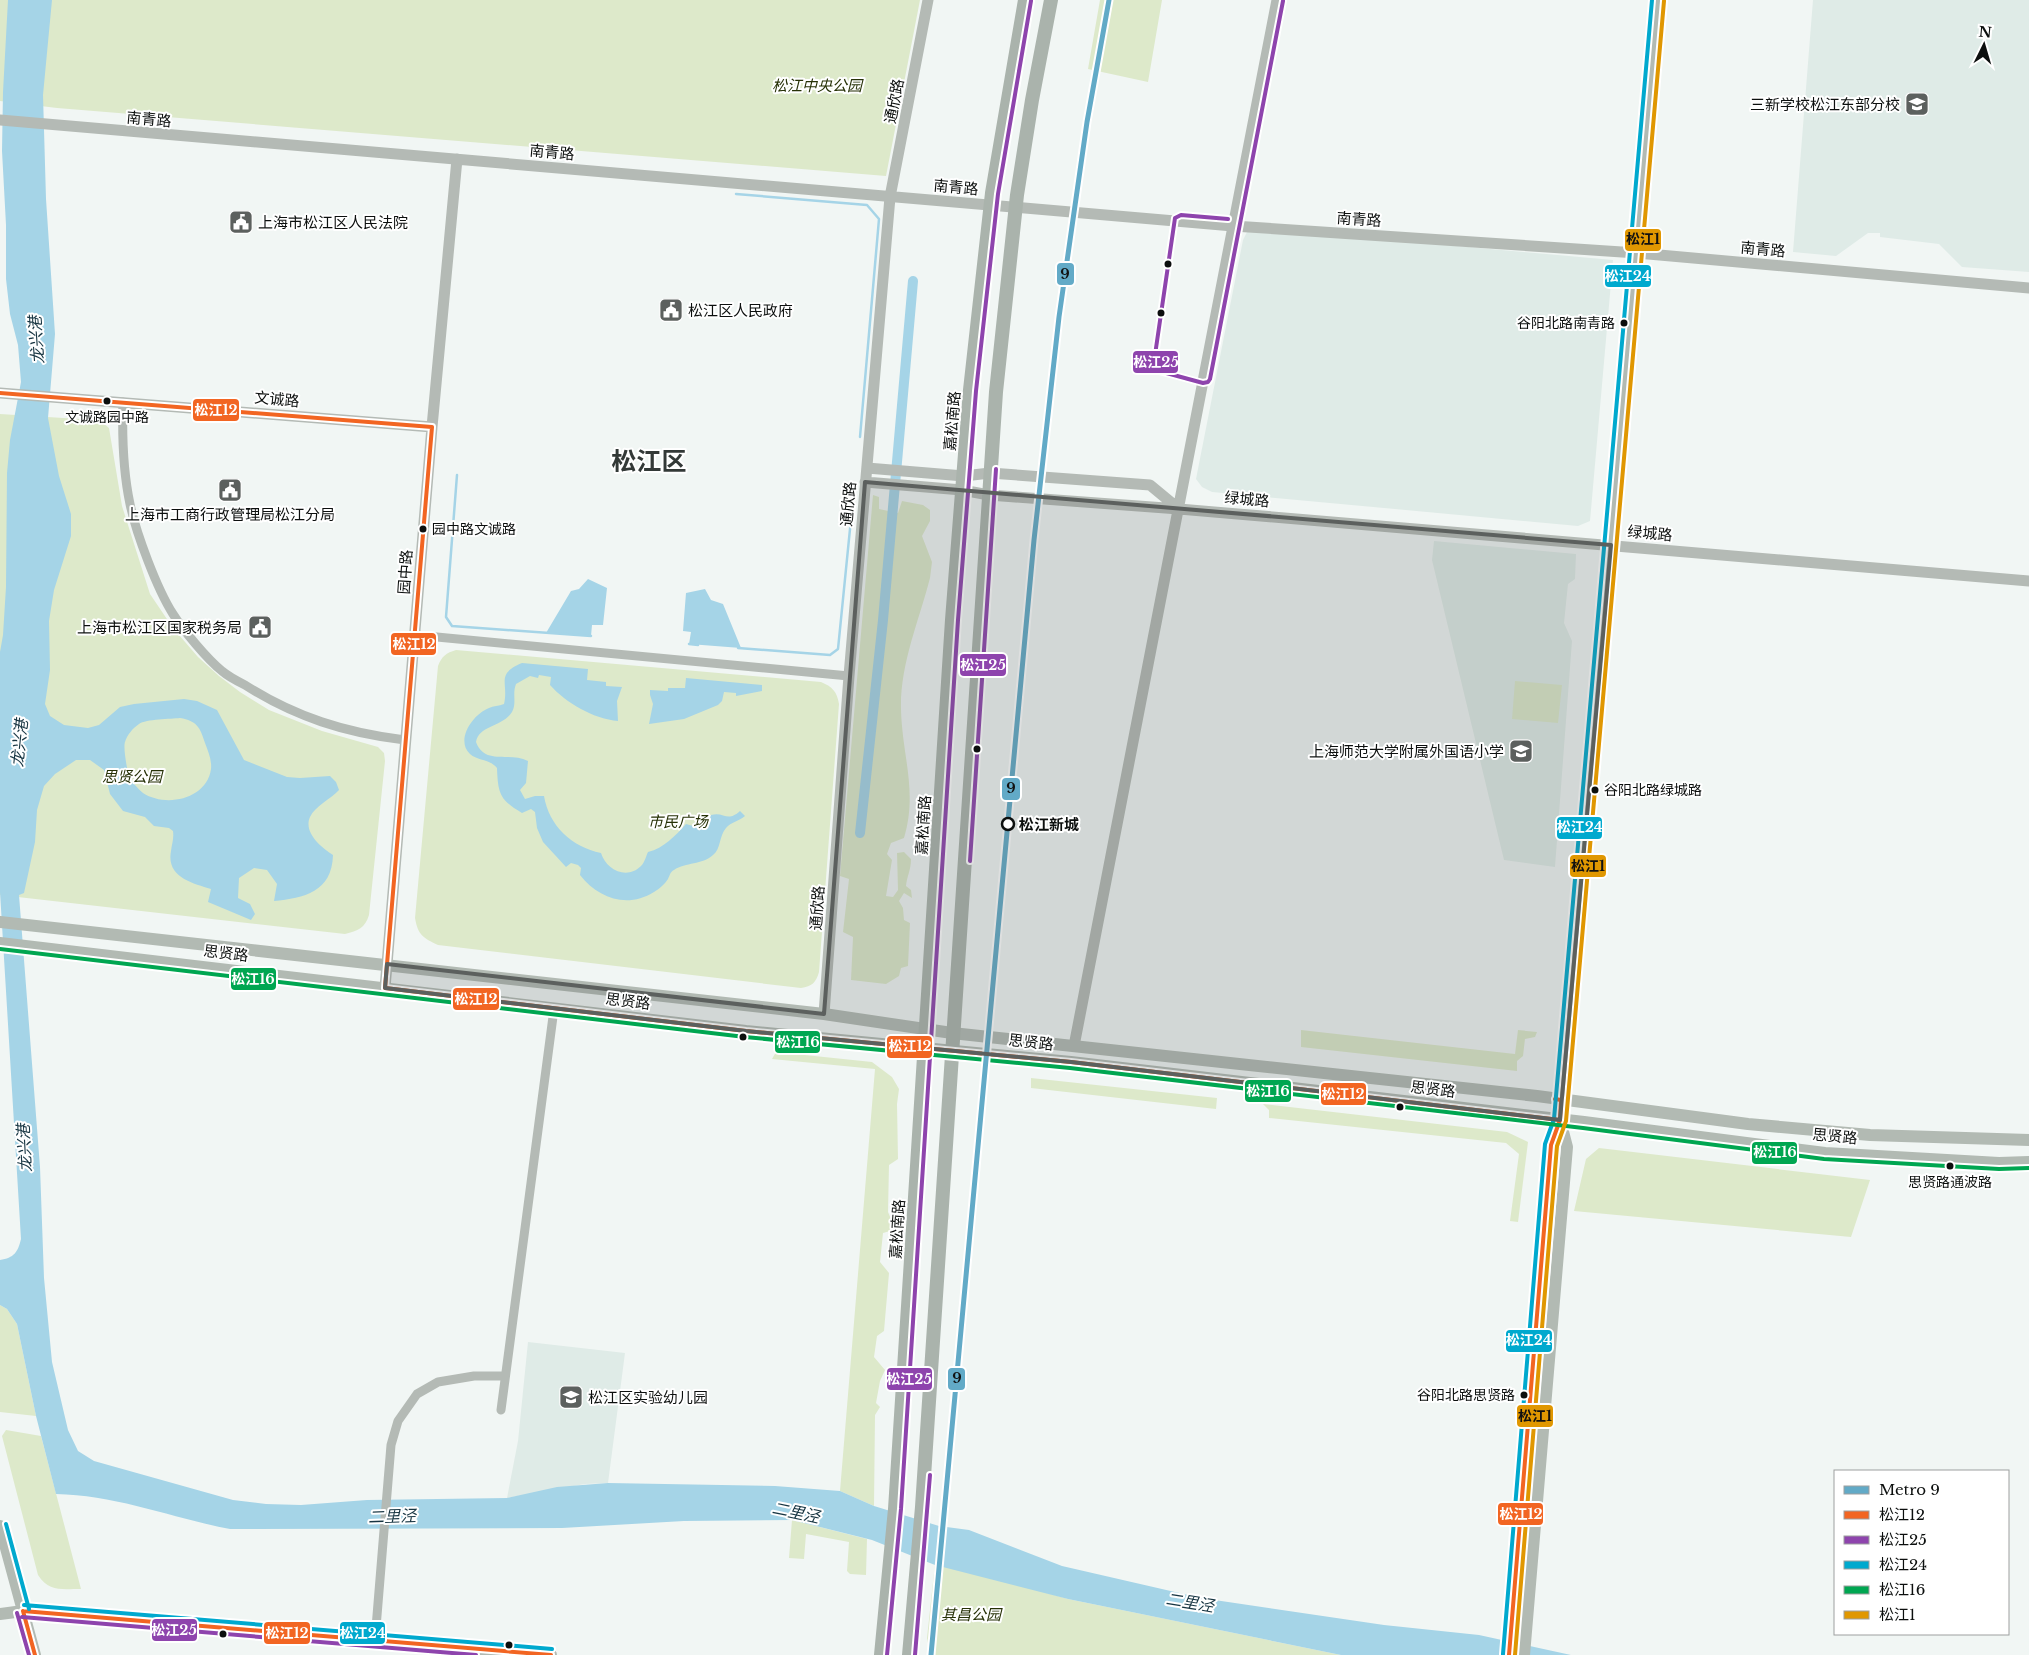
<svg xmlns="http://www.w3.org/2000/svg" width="2029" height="1655" font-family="'Libre Baskerville','Noto Sans SC',serif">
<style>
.built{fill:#dfebe7}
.green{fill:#dde9ca}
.water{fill:#a5d4e7;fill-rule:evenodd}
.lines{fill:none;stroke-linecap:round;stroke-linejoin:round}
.stream{stroke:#a5d4e7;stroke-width:2.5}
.canal{stroke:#a5d4e7;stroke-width:10}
.minor{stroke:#b4bab5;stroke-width:9}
.tertiary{stroke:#b4bab5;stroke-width:11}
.secondary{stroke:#b2bab3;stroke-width:12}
.primary{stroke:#aab3ac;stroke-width:14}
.bus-1-casing{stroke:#fff;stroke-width:8}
.bus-2-casing{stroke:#fff;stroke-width:8}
.bus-3-casing{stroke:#fff;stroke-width:8}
.bus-4-casing{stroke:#fff;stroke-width:8}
.bus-5-casing{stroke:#fff;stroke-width:8}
.bus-1{stroke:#f26522;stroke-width:4}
.bus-2{stroke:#8e44ad;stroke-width:4}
.bus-3{stroke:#00a9ce;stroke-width:4}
.bus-4{stroke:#00a651;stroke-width:4}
.bus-5{stroke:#e09701;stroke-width:4}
.metro-1-casing{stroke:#fff;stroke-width:9}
.metro-1{stroke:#62aac7;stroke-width:5}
.marked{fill:#5c605e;fill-opacity:0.2;stroke:#5c605e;stroke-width:4;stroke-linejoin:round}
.bus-dot{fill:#0c0f0e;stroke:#fff;stroke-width:2}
.stop-dot{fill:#fff;stroke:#0c0f0e;stroke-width:2.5}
.labels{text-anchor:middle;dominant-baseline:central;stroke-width:4;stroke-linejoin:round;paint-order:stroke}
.bus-label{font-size:14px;fill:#0c0f0e;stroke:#fff;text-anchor:end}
.park-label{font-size:15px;font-style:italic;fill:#263106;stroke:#fff}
.street-label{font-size:15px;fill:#0c0f0e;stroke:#fff}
.poi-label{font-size:15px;fill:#0c0f0e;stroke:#fff;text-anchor:end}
.stop-label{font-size:15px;font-weight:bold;fill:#0c0f0e;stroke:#fff;text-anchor:start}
.water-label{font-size:16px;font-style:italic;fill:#173542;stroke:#fff}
.town-label{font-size:25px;font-weight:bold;fill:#333937;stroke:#fff}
.line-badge{stroke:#fff;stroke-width:2}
.badge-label{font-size:14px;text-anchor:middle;font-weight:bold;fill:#fff}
.pale-badge-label{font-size:14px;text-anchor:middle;font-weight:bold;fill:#111}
</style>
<rect width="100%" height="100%" fill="#f1f6f4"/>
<!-- built -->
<path class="built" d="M 1813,0 L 2029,0 L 2029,272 L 1962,267 L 1939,244 L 1880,237 L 1880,233 L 1868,233 L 1836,256 L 1793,252 Z
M 1258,228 L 1613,260 L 1590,521 L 1578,526 L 1212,492 L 1202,487 L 1196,479 L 1243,240 L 1247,232 Z
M 1434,541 L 1576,554 L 1575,579 L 1568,584 L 1564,623 L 1572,641 L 1555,867 L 1504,860 L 1432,560 Z
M 528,1342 L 625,1353 L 608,1483 L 585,1484 L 507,1498 L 518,1441 Z"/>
<!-- green -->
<path class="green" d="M 0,0 L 920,0 L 886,176 L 57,108 L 0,101 Z
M 1100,0 L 1162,0 L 1148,82 L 1088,69 Z
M 0,414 L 95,420 L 103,423 L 109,428 L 122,506 L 150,594 L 173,628 L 198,657 L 219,676 L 240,692 L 269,710 L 322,731 L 378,747 L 384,753 L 385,761 L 369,915 C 365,928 358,931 345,934 L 0,895 Z
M 873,495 L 879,497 L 879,509 L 898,513 L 902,501 L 923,505 L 930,510 L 930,521 L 922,536 L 932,562 L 930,578 C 919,621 900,664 901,709 C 902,755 918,792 904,838 L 891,843 L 887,854 L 892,860 L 886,896 L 893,897 L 898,890 L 897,853 L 904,852 L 911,859 C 911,870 907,876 906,886 L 911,890 L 912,898 L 904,893 L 899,901 L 903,908 L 904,920 L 910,923 L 908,966 L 901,968 L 899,976 L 886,984 L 851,980 L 853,937 L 843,932 L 849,879 L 840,876 Z
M 456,650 L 821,682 C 833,687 837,692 839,704 L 819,972 C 816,983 812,986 801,988 L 438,945 C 423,938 418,935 415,918 L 438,666 C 442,656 446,653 456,650 Z
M 1515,681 L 1562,685 L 1558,723 L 1512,719 Z
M 1301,1030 L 1515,1054 L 1518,1030 L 1537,1032 L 1535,1037 L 1525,1039 L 1523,1056 L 1517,1061 L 1517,1071 L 1301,1047 Z
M 776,1052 L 872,1062 L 892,1077 L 899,1089 L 897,1104 L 898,1159 L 889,1165 L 888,1212 L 891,1219 L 890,1231 L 883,1233 L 880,1262 L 889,1273 L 884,1331 L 877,1336 L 874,1357 L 885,1370 L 880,1381 L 876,1403 L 880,1407 L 875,1415 L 874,1506 L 840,1491 L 875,1069 L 772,1059 Z
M 1031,1078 L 1217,1098 L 1216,1109 L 1031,1088 Z
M 1263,1104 L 1507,1132 L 1528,1142 L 1518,1222 L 1510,1221 L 1519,1154 L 1506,1143 L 1269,1118 L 1269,1110 Z
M 1599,1148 L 1870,1180 L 1851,1237 L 1574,1211 L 1586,1159 Z
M 0,1305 L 7,1309 L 17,1324 L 36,1416 L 0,1412 Z
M 6,1430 L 41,1436 L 81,1589 C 61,1589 49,1592 38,1575 L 2,1436 Z
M 792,1520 L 867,1539 L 866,1575 L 850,1574 L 847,1571 L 849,1542 L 806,1534 L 804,1559 L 789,1558 Z
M 935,1564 L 978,1573 L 1068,1599 L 1341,1655 L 930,1655 L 927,1638 Z"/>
<!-- water -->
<path class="water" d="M 8,0 L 52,0 L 43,95 L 46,199 L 55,334 L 48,418 L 59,476 L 71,514 L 71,536 L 54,590 L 49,621 L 50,670 L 45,704 L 50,716 L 64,725 L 88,728 L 99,725 L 120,707 L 134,704 L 184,699 L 197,701 L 217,710 L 244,760 L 287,777 L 300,778 L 330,776 L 336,782 L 339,790 C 331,799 315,806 310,817 C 303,833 322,848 333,855 C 332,892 304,898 274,901 L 277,884 L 267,870 L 254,868 L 239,878 L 238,898 L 250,904 L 255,914 L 251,920 L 208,902 L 211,889 C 192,883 166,877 171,851 C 172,843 174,839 173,831 L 169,828 L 154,826 L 145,817 L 123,811 L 110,794 L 104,770 L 90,760 L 76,760 L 55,774 L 44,786 L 37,810 L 35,842 L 24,893 L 19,895 L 40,1167 L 44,1278 L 52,1362 L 68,1430 L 78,1451 L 94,1461 L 233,1500 L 266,1504 L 301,1505 L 367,1500 L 507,1498 L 557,1487 L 608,1483 L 775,1486 L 840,1491 L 874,1506 L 939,1526 L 969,1530 L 1062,1566 L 1201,1598 L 1384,1625 L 1479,1635 L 1571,1655 L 1341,1655 L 1068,1599 L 935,1565 L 872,1540 L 792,1520 L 684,1521 L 562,1528 L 230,1529 C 172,1518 116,1495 56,1494 L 36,1416 L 17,1324 L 7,1309 L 0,1305 L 0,1260 C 14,1258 18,1252 21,1239 L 0,892 L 0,652 L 3,635 L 6,587 L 7,473 L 10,440 L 21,382 L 18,345 L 10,314 L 6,279 L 6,225 L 2,151 L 3,92 ZM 180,718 C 197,721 200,727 205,743 C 208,751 212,760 211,769 C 207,799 166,808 143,793 C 139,790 131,781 129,776 C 127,770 123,747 125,742 C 127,735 133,728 139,724 C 146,719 171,719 180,718 Z
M 588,579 L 607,588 L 603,625 L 592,625 L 591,636 L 546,633 L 571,591 L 579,589 Z
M 705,589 L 711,600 L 723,604 L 741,648 L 689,644 L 691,632 L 683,631 L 686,593 Z
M 522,663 L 588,669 L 587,680 L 606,682 L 606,686 L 622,687 L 617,701 L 618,721 C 594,719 566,703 550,685 L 551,677 L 539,675 L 538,678 L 530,676 L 516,684 C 512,694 517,703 512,712 C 503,727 479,725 476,742 C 485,766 509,751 528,761 L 526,783 L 520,790 L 525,799 L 535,796 L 544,796 C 549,826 572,847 601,853 C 606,870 627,880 641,866 C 645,862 646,856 648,852 C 664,848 675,836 686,824 L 700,828 L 705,826 L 711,815 C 724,811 727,823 740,811 L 745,816 C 739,821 731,822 726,828 C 719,836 721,849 713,855 C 702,865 686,862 674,870 C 670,872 670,875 668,879 C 665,884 659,889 654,892 C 627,909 598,898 580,875 L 581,868 L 578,865 L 571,863 L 566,867 L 543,842 L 537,828 L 535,812 L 531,809 L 522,813 C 500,800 498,794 497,768 C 490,759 478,761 470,754 C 455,740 473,714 489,708 C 493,706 499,706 504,704 C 509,683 495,674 522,663 Z
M 686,678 L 762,685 L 762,691 L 736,696 L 736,693 L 724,692 L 722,701 L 718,705 L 684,719 L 649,724 L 653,704 L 650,695 L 650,690 L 668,691 L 668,688 L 685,688 Z"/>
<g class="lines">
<!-- stream -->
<path class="stream" d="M 736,194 L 867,205 L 879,219 L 860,437
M 457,475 L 446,617 L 452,626 L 591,636
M 689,644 L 698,645
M 738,648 L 830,655 L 838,649 L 852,509"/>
<!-- canal -->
<path class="canal" d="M 860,833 L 883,620 L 913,281"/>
<!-- minor -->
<path class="minor" d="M 123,402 C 122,435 123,471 130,504 C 136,533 157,589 173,614 C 183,630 207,659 222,671 C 229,677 237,681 245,685 C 295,717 346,733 405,740
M 416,635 L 849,676
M 501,1410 L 554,1009
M 375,1640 L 391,1445 L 398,1421 L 417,1394 L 438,1382 L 474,1376 L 504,1376"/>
<!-- tertiary -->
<path class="tertiary" d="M 0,120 L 1233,226 L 1637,253 L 2029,288
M 0,393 L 432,427
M 867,468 L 964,476 L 990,473 L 1150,485 L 1179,509
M 865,482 L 962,490 L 989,495 L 1179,509 L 2029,581
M 385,988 L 432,427 L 457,159
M 824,1014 L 849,676 L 890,197 L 928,0
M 1074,1046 L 1277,0"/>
<!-- secondary -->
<path class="secondary" d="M 0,922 L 824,1014 L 952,1033 L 1537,1096 L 1748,1124 L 1870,1135 L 2029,1140
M 0,943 L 746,1031 L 1071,1062 L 1584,1122 L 1825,1153 L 1999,1163 L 2029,1162
M 0,1526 L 35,1655
M 0,1614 L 23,1611 L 551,1655
M 1509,1655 L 1551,1145 L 1560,1120 L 1658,0
M 1524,1655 L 1567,1147 L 1560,1120"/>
<!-- primary -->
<path class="primary" d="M 881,1655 L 895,1509 L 952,620 L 970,390 L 992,193 L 1025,0
M 909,1655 L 922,1507 L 996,392 L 1017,195 L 1032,100 L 1051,0"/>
<!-- bus-1 casing -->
<g class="bus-1-casing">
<path id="bus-1" d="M 0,393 L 432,427
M 432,427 L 385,988 L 746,1031 L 1071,1062 L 1560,1120
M 23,1611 L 551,1655
M 23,1611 L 35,1655
M 1509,1655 L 1551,1145 L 1560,1120 L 1561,1100 L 1555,1099"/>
</g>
<!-- bus-2 casing -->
<g class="bus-2-casing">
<path id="bus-2" d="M 1228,219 L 1181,215 L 1175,218 L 1155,355 L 1156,367 L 1159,371 L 1203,383 L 1208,382 L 1210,379 L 1283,1
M 970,861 L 996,469
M 17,1613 L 29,1655
M 22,1617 L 476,1655
M 887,1655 L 901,1509 L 958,620 L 976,391 L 998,194 L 1031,1
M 915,1655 L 930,1475"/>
</g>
<!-- bus-3 casing -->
<g class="bus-3-casing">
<path id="bus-3" d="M 6,1524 L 29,1609
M 24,1605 L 552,1649
M 1503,1654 L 1545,1144 L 1554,1119 L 1652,0"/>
</g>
<!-- bus-4 casing -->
<g class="bus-4-casing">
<path id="bus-4" d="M 0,949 L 745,1037 L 1070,1068 L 1583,1128 L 1824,1159 L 1999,1169 L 2029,1168"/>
</g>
<!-- bus-5 casing -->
<g class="bus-5-casing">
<path id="bus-5" d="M 1515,1655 L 1557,1146 L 1566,1121 L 1664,1"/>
</g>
<!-- bus-1 -->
<use href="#bus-1" class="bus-1"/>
<!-- bus-2 -->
<use href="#bus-2" class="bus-2"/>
<!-- bus-3 -->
<use href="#bus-3" class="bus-3"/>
<!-- bus-4 -->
<use href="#bus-4" class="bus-4"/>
<!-- bus-5 -->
<use href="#bus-5" class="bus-5"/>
<!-- metro-1 casing -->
<g class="metro-1-casing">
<path id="metro-1" d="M 931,1655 L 1034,540 L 1059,317 L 1087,122 L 1109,0"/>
</g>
<!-- metro-1 -->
<use href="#metro-1" class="metro-1"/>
</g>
<!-- marked area -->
<path class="marked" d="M 865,482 L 1611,545 L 1560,1120 L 1071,1062 L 746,1031 L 385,988 L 387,964 L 824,1014 Z"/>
<!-- icons -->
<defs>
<g id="school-square" transform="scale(1.25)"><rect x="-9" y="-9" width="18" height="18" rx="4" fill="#5c605e" stroke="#fff"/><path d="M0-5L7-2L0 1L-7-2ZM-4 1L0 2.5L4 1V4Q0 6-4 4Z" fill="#fff"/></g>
<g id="civic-square" transform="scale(1.25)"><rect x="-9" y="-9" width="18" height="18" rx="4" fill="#5c605e" stroke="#fff"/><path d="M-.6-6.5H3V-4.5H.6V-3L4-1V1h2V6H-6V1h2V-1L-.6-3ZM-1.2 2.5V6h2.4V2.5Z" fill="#fff"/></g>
</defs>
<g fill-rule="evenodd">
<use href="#school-square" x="1917" y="104"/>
<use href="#civic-square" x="241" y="222"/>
<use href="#civic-square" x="671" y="310"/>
<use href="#civic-square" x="230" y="490"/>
<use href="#civic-square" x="260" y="627"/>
<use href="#school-square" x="1521" y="751"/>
<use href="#school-square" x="571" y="1397"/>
</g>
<!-- markers -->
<g class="bus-dot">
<circle cx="1168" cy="264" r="4.5"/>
<circle cx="1161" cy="313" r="4.5"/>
<circle cx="1624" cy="323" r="4.5"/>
<circle cx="107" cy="401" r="4.5"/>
<circle cx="423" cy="529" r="4.5"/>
<circle cx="977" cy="749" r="4.5"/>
<circle cx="1595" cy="790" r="4.5"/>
<circle cx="743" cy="1037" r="4.5"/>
<circle cx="1400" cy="1107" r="4.5"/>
<circle cx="1950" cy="1166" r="4.5"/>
<circle cx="1524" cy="1395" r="4.5"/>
<circle cx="223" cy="1634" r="4.5"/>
<circle cx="509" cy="1645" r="4.5"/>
</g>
<circle class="stop-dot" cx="1008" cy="824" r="6"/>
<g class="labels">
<!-- bus labels -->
<g class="bus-label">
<text x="1615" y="323">谷阳北路南青路</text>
<text x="107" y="417" text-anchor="middle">文诚路园中路</text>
<text x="432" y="529" text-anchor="start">园中路文诚路</text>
<text x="1604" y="790" text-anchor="start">谷阳北路绿城路</text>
<text x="1950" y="1182" text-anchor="middle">思贤路通波路</text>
<text x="1515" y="1395">谷阳北路思贤路</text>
</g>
<!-- park labels -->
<g class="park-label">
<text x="817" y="85">松江中央公园</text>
<text x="132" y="776">思贤公园</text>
<text x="678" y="821">市民广场</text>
<text x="971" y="1614">其昌公园</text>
</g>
<!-- street labels -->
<g class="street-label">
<text transform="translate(894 101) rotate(-79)">通欣路</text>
<text transform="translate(149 119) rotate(5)">南青路</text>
<text transform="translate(552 152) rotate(5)">南青路</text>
<text transform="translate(956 187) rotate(5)">南青路</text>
<text transform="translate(1359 219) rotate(4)">南青路</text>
<text transform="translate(1763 249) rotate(5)">南青路</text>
<text transform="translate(277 399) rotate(5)">文诚路</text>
<text transform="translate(952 421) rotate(-85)">嘉松南路</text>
<text transform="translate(1247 499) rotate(5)">绿城路</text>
<text transform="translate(848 504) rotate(-85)">通欣路</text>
<text transform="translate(1650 533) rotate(5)">绿城路</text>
<text transform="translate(405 572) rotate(-86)">园中路</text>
<text transform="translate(923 825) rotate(-86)">嘉松南路</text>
<text transform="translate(817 908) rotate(-86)">通欣路</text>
<text transform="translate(226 953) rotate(7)">思贤路</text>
<text transform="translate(628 1001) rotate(7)">思贤路</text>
<text transform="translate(1031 1042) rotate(6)">思贤路</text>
<text transform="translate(1433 1089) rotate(7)">思贤路</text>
<text transform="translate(1835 1136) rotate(5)">思贤路</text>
<text transform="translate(897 1229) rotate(-86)">嘉松南路</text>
</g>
<!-- poi labels -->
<g class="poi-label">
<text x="1900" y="104">三新学校松江东部分校</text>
<text x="258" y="222" text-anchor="start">上海市松江区人民法院</text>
<text x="688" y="310" text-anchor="start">松江区人民政府</text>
<text x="230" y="514" text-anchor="middle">上海市工商行政管理局松江分局</text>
<text x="242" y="627">上海市松江区国家税务局</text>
<text x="1504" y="751">上海师范大学附属外国语小学</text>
<text x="588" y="1397" text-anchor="start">松江区实验幼儿园</text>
</g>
<!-- stop labels -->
<g class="stop-label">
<text x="1019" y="824">松江新城</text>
</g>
<!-- water labels -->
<g class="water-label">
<text transform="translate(36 340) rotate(-94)">龙兴港</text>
<text transform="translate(19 743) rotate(-84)">龙兴港</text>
<text transform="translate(24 1148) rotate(-93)">龙兴港</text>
<text transform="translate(796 1512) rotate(12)">二里泾</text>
<text transform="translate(392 1516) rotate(-2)">二里泾</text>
<text transform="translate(1190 1602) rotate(9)">二里泾</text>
</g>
<!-- town labels -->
<g class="town-label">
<text x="649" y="461">松江区</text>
</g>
</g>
<g class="line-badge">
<rect x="1624" y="228" width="38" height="24" rx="5" fill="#e09701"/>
<rect x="1056" y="262" width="19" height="24" rx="5" fill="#62aac7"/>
<rect x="1604" y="264" width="48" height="24" rx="5" fill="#00a9ce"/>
<rect x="1132" y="350" width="47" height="24" rx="5" fill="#8e44ad"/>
<rect x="192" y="398" width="48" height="24" rx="5" fill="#f26522"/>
<rect x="390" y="632" width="47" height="24" rx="5" fill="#f26522"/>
<rect x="959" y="653" width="48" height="24" rx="5" fill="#8e44ad"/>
<rect x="1001" y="777" width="20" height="24" rx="5" fill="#62aac7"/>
<rect x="1556" y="816" width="47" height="24" rx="5" fill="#00a9ce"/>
<rect x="1569" y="854" width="38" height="24" rx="5" fill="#e09701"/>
<rect x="230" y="967" width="47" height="24" rx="5" fill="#00a651"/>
<rect x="452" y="987" width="48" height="24" rx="5" fill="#f26522"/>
<rect x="774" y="1030" width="47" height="24" rx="5" fill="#00a651"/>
<rect x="886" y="1035" width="47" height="24" rx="5" fill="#f26522"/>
<rect x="1244" y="1079" width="48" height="24" rx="5" fill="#00a651"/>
<rect x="1320" y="1082" width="47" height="24" rx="5" fill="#f26522"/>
<rect x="1751" y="1141" width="47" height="24" rx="5" fill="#00a651"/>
<rect x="1505" y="1329" width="48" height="24" rx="5" fill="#00a9ce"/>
<rect x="947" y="1367" width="19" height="24" rx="5" fill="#62aac7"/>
<rect x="886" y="1367" width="47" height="24" rx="5" fill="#8e44ad"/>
<rect x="1516" y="1404" width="38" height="24" rx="5" fill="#e09701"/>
<rect x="1497" y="1502" width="47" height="24" rx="5" fill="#f26522"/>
<rect x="151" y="1618" width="47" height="24" rx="5" fill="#8e44ad"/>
<rect x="263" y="1621" width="48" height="24" rx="5" fill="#f26522"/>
<rect x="339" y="1621" width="47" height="24" rx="5" fill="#00a9ce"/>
</g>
<g class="badge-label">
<text x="1628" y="281">松江24</text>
<text x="1156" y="367">松江25</text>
<text x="216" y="415">松江12</text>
<text x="414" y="649">松江12</text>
<text x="983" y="670">松江25</text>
<text x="1580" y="832">松江24</text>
<text x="253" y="984">松江16</text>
<text x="476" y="1004">松江12</text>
<text x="798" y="1047">松江16</text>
<text x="910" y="1051">松江12</text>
<text x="1268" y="1096">松江16</text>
<text x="1343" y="1099">松江12</text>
<text x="1775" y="1157">松江16</text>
<text x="1529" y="1345">松江24</text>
<text x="909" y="1384">松江25</text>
<text x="1521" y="1519">松江12</text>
<text x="174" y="1635">松江25</text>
<text x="287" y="1638">松江12</text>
<text x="363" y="1638">松江24</text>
</g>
<g class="pale-badge-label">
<text x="1643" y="244">松江1</text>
<text x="1065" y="279">9</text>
<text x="1011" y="793">9</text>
<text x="1588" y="871">松江1</text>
<text x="957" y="1383">9</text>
<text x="1535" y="1421">松江1</text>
</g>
<!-- legend -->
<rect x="1834" y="1470" width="175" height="165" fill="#ffffff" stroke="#9e9f9f"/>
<rect x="1844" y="1486" width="25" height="8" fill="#62aac7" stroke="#9e9f9f"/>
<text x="1879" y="1495" font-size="15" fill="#0c0f0e">Metro 9</text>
<rect x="1844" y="1511" width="25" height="8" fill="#f26522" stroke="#9e9f9f"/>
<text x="1879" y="1520" font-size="15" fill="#0c0f0e">松江12</text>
<rect x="1844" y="1536" width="25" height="8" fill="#8e44ad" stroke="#9e9f9f"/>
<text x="1879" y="1545" font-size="15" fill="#0c0f0e">松江25</text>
<rect x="1844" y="1561" width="25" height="8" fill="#00a9ce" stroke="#9e9f9f"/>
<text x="1879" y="1570" font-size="15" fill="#0c0f0e">松江24</text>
<rect x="1844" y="1586" width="25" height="8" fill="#00a651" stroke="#9e9f9f"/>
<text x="1879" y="1595" font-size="15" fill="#0c0f0e">松江16</text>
<rect x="1844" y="1611" width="25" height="8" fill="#e09701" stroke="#9e9f9f"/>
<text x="1879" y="1620" font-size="15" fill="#0c0f0e">松江1</text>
<!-- north arrow -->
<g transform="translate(1984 45) rotate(5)" stroke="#ffffff" stroke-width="4" paint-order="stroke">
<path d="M0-4L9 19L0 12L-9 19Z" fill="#0c0f0e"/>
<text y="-8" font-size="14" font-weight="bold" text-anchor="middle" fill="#0c0f0e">N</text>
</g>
</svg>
